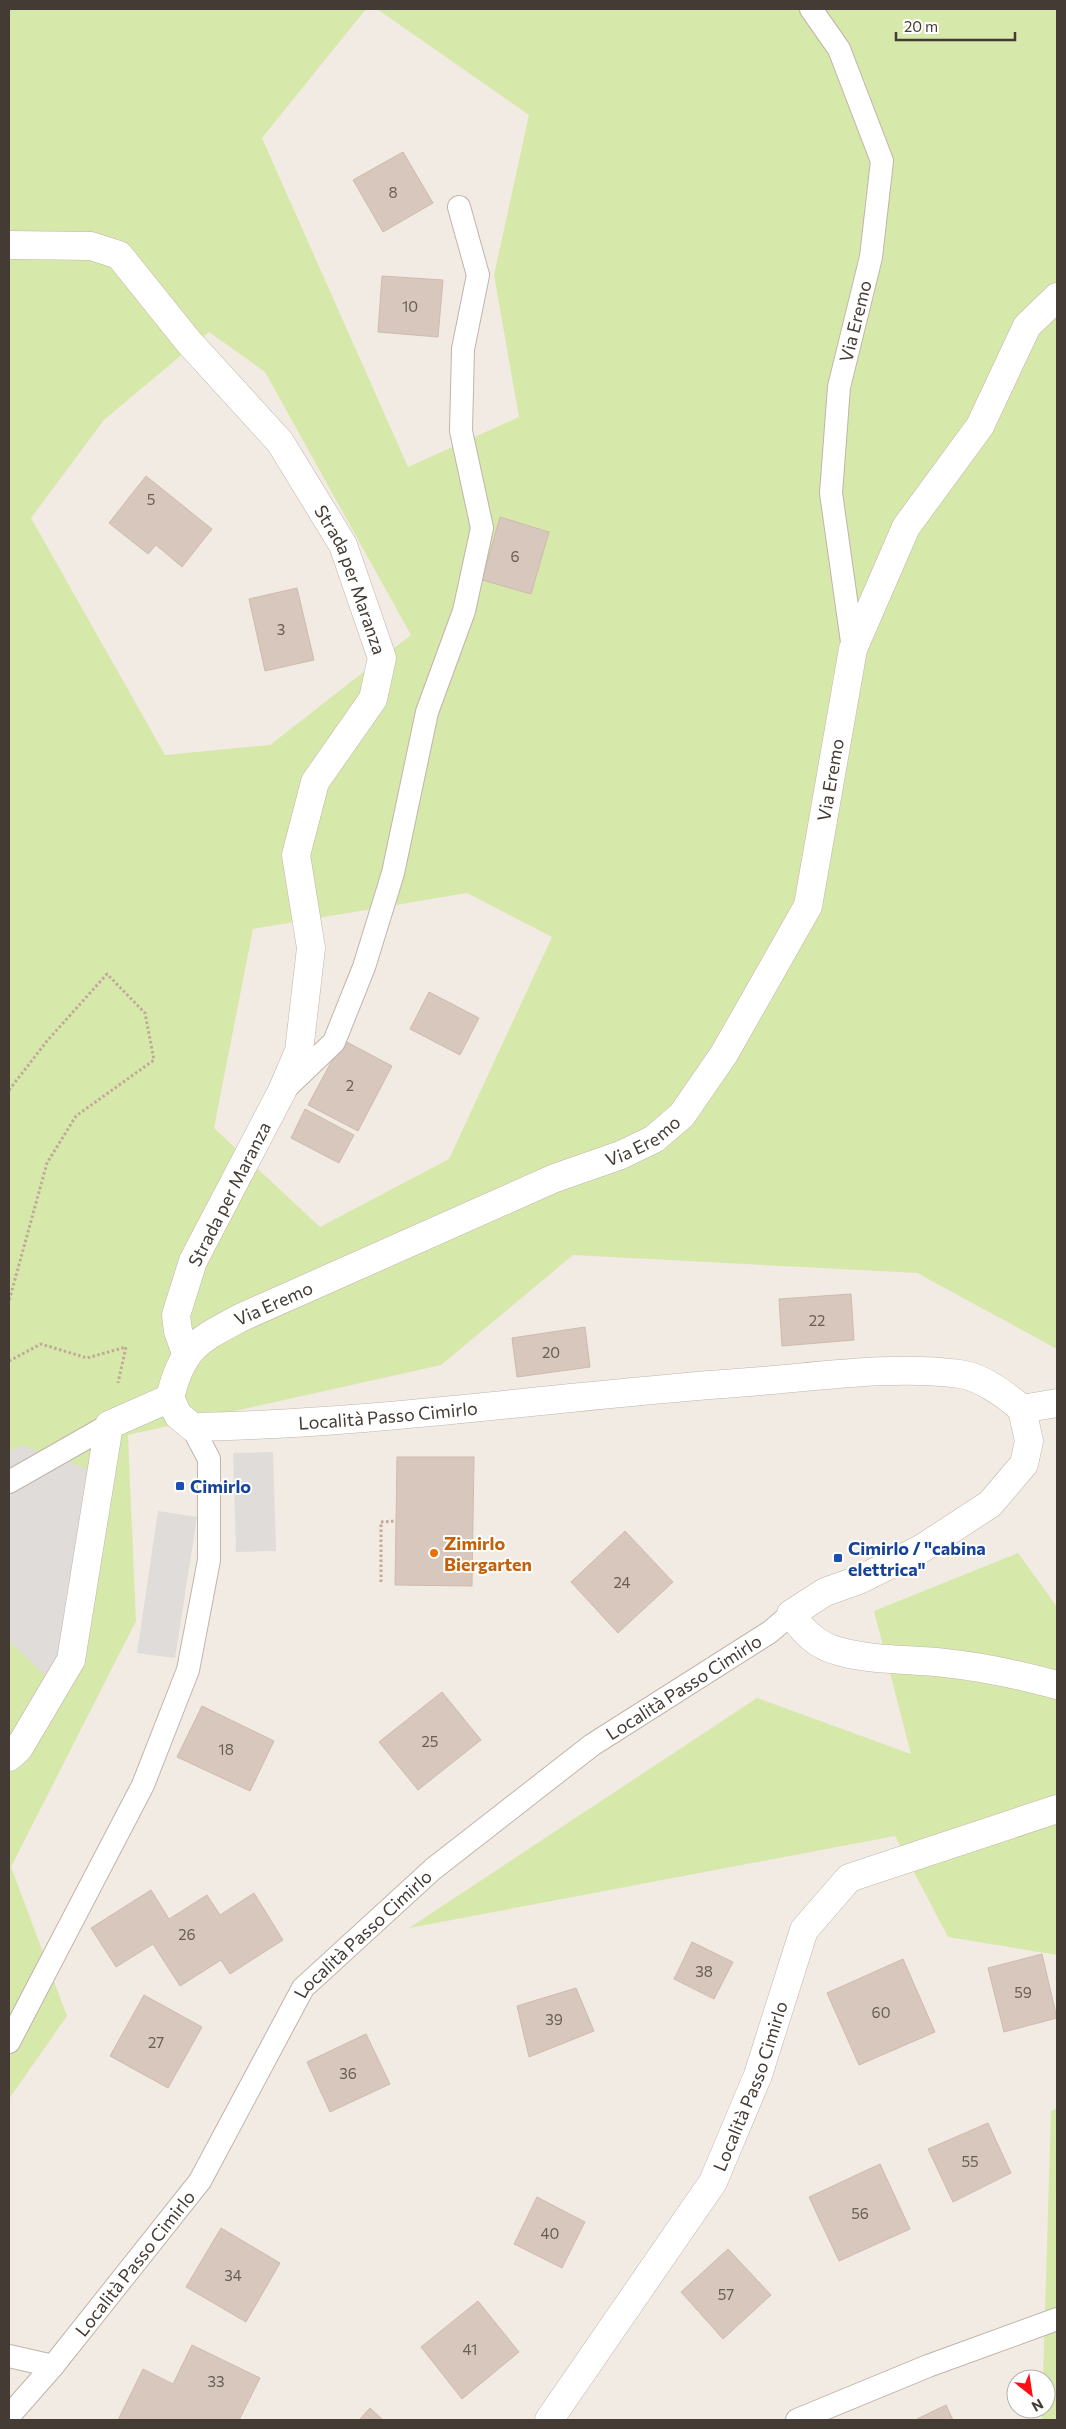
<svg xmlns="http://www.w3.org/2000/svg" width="1066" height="2429" font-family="Commissioner,sans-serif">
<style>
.green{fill:#d7e8ab;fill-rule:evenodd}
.parking{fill:#e0dcd9}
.building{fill:#d7c7bc;stroke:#cfbbac}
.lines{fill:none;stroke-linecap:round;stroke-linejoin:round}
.service-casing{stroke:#c1b4a9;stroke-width:24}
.minor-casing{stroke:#c1b4a9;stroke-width:29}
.tertiary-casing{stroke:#c1b4a9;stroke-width:29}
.path{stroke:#c0aa97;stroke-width:3;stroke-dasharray:2.5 2.5;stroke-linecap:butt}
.service{stroke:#fff;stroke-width:22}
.minor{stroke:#fff;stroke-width:28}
.tertiary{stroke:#fff;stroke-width:28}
.transit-dot{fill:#1a4fb4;stroke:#fff;stroke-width:2}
.food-dot{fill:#e8710a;stroke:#fff;stroke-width:2}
.labels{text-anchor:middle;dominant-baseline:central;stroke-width:4;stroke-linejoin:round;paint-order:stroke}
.number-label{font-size:15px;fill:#695e56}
.street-label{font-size:18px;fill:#443b34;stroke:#fff}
.transit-label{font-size:18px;font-weight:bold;fill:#164399;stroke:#fff;text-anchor:start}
.food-label{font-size:18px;font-weight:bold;fill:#c56008;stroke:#fff;text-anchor:start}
</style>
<rect width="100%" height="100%" fill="#f2ebe4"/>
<!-- green -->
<path class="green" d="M 9,9 L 366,9 L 262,138 L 408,467 L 519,417 L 494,275 L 529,115 L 377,9 L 1057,9 L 1057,1349 L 917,1273 L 573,1255 L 441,1365 L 128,1435 L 136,1621 L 11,1867 L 67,2016 L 9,2099 ZM 209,332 L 265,372 L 411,635 L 270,745 L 165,755 L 31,518 L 104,420 ZM 467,893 L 552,937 L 449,1159 L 320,1227 L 214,1128 L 253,929 Z
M 1018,1553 L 1057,1607 L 1057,1955 L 948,1937 L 895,1836 L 409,1928 L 757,1698 L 911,1754 L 874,1611 Z
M 1057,2108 L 1057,2420 L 1042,2420 L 1042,2409 L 1046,2409 L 1046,2379 L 1043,2379 L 1051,2111 Z"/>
<!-- parking -->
<path class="parking" d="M 21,1445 L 90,1470 L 64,1645 L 52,1682 L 9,1641 L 9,1452 Z
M 273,1452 L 276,1551 L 236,1552 L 233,1453 Z
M 158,1511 L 197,1517 L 175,1658 L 137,1653 Z"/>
<!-- building -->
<path class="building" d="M 403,152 L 433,203 L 383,232 L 353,180 Z
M 382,276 L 443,280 L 438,337 L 378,332 Z
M 146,476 L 212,529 L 182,567 L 156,545 L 148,554 L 109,523 Z
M 500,517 L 549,532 L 531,594 L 482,580 Z
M 297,588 L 314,660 L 265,671 L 249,599 Z
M 429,992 L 479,1018 L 460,1055 L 410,1029 Z
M 343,1040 L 392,1066 L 358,1131 L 308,1105 Z
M 305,1109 L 354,1135 L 339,1163 L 291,1138 Z
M 851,1294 L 854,1340 L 782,1346 L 779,1299 Z
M 585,1327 L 590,1367 L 517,1377 L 512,1338 Z
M 397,1457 L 474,1457 L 472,1586 L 395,1585 Z
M 625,1531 L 673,1582 L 618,1633 L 571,1582 Z
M 442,1692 L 481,1740 L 418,1790 L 379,1742 Z
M 202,1706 L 274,1741 L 250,1791 L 177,1757 Z
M 151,1890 L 169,1919 L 207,1895 L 220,1915 L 254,1893 L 283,1940 L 230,1974 L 221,1960 L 180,1986 L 153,1944 L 116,1967 L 91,1928 Z
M 692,1942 L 733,1962 L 714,1999 L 674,1979 Z
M 1042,1954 L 1057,2018 L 1004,2032 L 988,1968 Z
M 903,1959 L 935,2032 L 859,2065 L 827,1993 Z
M 576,1988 L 594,2031 L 529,2057 L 517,2006 Z
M 144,1995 L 202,2027 L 168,2088 L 110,2056 Z
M 366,2034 L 390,2084 L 330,2112 L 307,2062 Z
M 988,2123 L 1011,2173 L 953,2202 L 928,2149 Z
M 880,2164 L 910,2229 L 839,2261 L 809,2197 Z
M 537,2197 L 585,2222 L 562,2268 L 514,2244 Z
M 221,2228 L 280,2263 L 246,2322 L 186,2287 Z
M 728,2249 L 771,2295 L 723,2339 L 681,2292 Z
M 478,2301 L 519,2352 L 462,2399 L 421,2347 Z
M 192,2345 L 260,2378 L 239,2420 L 118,2420 L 143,2369 L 173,2384 Z
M 946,2405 L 953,2420 L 915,2420 Z
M 370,2408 L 383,2420 L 359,2420 Z"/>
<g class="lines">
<!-- service casing -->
<g class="service-casing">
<g id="service">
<path d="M 811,9 L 839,49 L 882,161 L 871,257 L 839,387 L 831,493 L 853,649"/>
<path d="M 285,1089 L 334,1042 L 364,967 L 393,873 L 427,712 L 464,611 L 482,528 L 461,431 L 463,349 L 478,275 L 459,207"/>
<path d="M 9,1482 L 109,1425"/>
<path d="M 9,2042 L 143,1785 L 188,1670 L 209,1560 L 209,1459 L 192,1427"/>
<path d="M 9,2356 L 53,2366"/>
<path id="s1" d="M 9,2416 L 53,2366 L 200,2181 L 303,1988 L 433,1869 L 592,1745 L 770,1632 L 791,1614"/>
<path d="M 797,2420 L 928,2366 L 1057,2319"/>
</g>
</g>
<!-- minor casing -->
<g class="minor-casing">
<g id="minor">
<path id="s2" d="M 9,245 L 91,246 L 119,255 L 188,341 L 280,442 L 343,545 L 382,658 L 373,699 L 315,782 L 296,855 L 311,948 L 299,1051 L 282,1091 L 193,1261 L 176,1315 L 178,1331 L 187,1356"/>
<path d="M 1022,1409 L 1057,1403"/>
<path id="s3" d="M 9,1757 L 19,1748 L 71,1660 L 109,1425 L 170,1398 L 178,1415 L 192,1427 C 378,1424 563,1395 749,1382 C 817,1377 892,1365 960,1374 C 981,1377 1006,1395 1022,1409 L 1029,1441 L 1024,1464 L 990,1504 L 921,1549 L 859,1580 L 825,1592 L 791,1614 C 803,1631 817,1646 838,1651 C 872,1661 909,1659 945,1663 C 983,1667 1020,1675 1057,1685"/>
<path id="s4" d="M 549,2420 L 713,2182 L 758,2075 L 804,1930 L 849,1878 L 1057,1809"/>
</g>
</g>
<!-- tertiary casing -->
<g class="tertiary-casing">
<g id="tertiary">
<path id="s5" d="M 170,1398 C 182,1348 197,1341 240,1318 L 555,1178 L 621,1155 L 654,1139 L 682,1115 L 724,1054 L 808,906 L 853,649 L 906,527 L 980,426 L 1027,326 L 1057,297"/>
</g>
</g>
<!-- path -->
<path class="path" d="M 9,1090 L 47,1041 L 107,974 L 145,1013 L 154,1060 L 76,1116 L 47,1163 L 9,1301
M 9,1361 L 41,1344 L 87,1358 L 126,1347 L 118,1383
M 381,1582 L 381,1522 L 396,1521"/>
<!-- service -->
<use href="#service" class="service"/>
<!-- minor -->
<use href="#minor" class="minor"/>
<!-- tertiary -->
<use href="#tertiary" class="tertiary"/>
</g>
<!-- markers -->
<g class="transit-dot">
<rect x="175" y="1481" width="10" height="10" rx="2.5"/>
<rect x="833" y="1553" width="10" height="10" rx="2.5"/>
</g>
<circle class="food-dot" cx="434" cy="1553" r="5"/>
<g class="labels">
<!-- number labels -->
<g class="number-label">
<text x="393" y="192">8</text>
<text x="410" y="306">10</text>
<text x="151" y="499">5</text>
<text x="515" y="556">6</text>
<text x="281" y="629">3</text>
<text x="350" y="1085">2</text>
<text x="817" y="1320">22</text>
<text x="551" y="1352">20</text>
<text x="622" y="1582">24</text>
<text x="430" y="1741">25</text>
<text x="226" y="1749">18</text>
<text x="187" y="1934">26</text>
<text x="704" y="1971">38</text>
<text x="1023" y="1992">59</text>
<text x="881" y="2012">60</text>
<text x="554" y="2019">39</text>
<text x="156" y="2042">27</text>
<text x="348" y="2073">36</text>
<text x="970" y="2161">55</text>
<text x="860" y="2213">56</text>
<text x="550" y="2233">40</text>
<text x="233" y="2275">34</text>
<text x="726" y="2294">57</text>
<text x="470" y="2349">41</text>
<text x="216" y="2381">33</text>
</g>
<!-- street labels -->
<g class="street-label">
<text transform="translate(855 321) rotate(-76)">Via Eremo</text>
<text stroke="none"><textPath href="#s2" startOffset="514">Strada per Maranza</textPath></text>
<text stroke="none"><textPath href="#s5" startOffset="972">Via Eremo</textPath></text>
<text stroke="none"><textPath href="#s5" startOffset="552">Via Eremo</textPath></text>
<text transform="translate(229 1194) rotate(-63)">Strada per Maranza</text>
<text stroke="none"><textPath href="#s5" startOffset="148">Via Eremo</textPath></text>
<text stroke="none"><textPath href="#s3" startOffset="654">Località Passo Cimirlo</textPath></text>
<text stroke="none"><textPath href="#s1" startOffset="1008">Località Passo Cimirlo</textPath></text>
<text stroke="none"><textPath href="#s1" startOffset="602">Località Passo Cimirlo</textPath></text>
<text stroke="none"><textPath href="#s4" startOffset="392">Località Passo Cimirlo</textPath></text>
<text stroke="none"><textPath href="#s1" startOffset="198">Località Passo Cimirlo</textPath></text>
</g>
<!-- transit labels -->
<g class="transit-label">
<text x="190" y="1486">Cimirlo</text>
<text x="848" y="1548">Cimirlo / "cabina<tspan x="848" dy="21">elettrica"</tspan></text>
</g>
<!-- food labels -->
<g class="food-label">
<text x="444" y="1543">Zimirlo<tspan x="444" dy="21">Biergarten</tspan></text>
</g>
</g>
<!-- border -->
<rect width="1066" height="2429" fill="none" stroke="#443b34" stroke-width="20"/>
<!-- north arrow -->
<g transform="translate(1031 2394) rotate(150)"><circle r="24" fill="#ffffff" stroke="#b4b1ae"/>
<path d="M0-4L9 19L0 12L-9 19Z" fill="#fe0f15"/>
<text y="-8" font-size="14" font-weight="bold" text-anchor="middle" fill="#443b34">N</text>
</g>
<!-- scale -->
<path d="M896 32v8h119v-8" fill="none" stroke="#443b34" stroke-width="2.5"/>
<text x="904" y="32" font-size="15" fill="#443b34" stroke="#ffffff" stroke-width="4" paint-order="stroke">20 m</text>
</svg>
